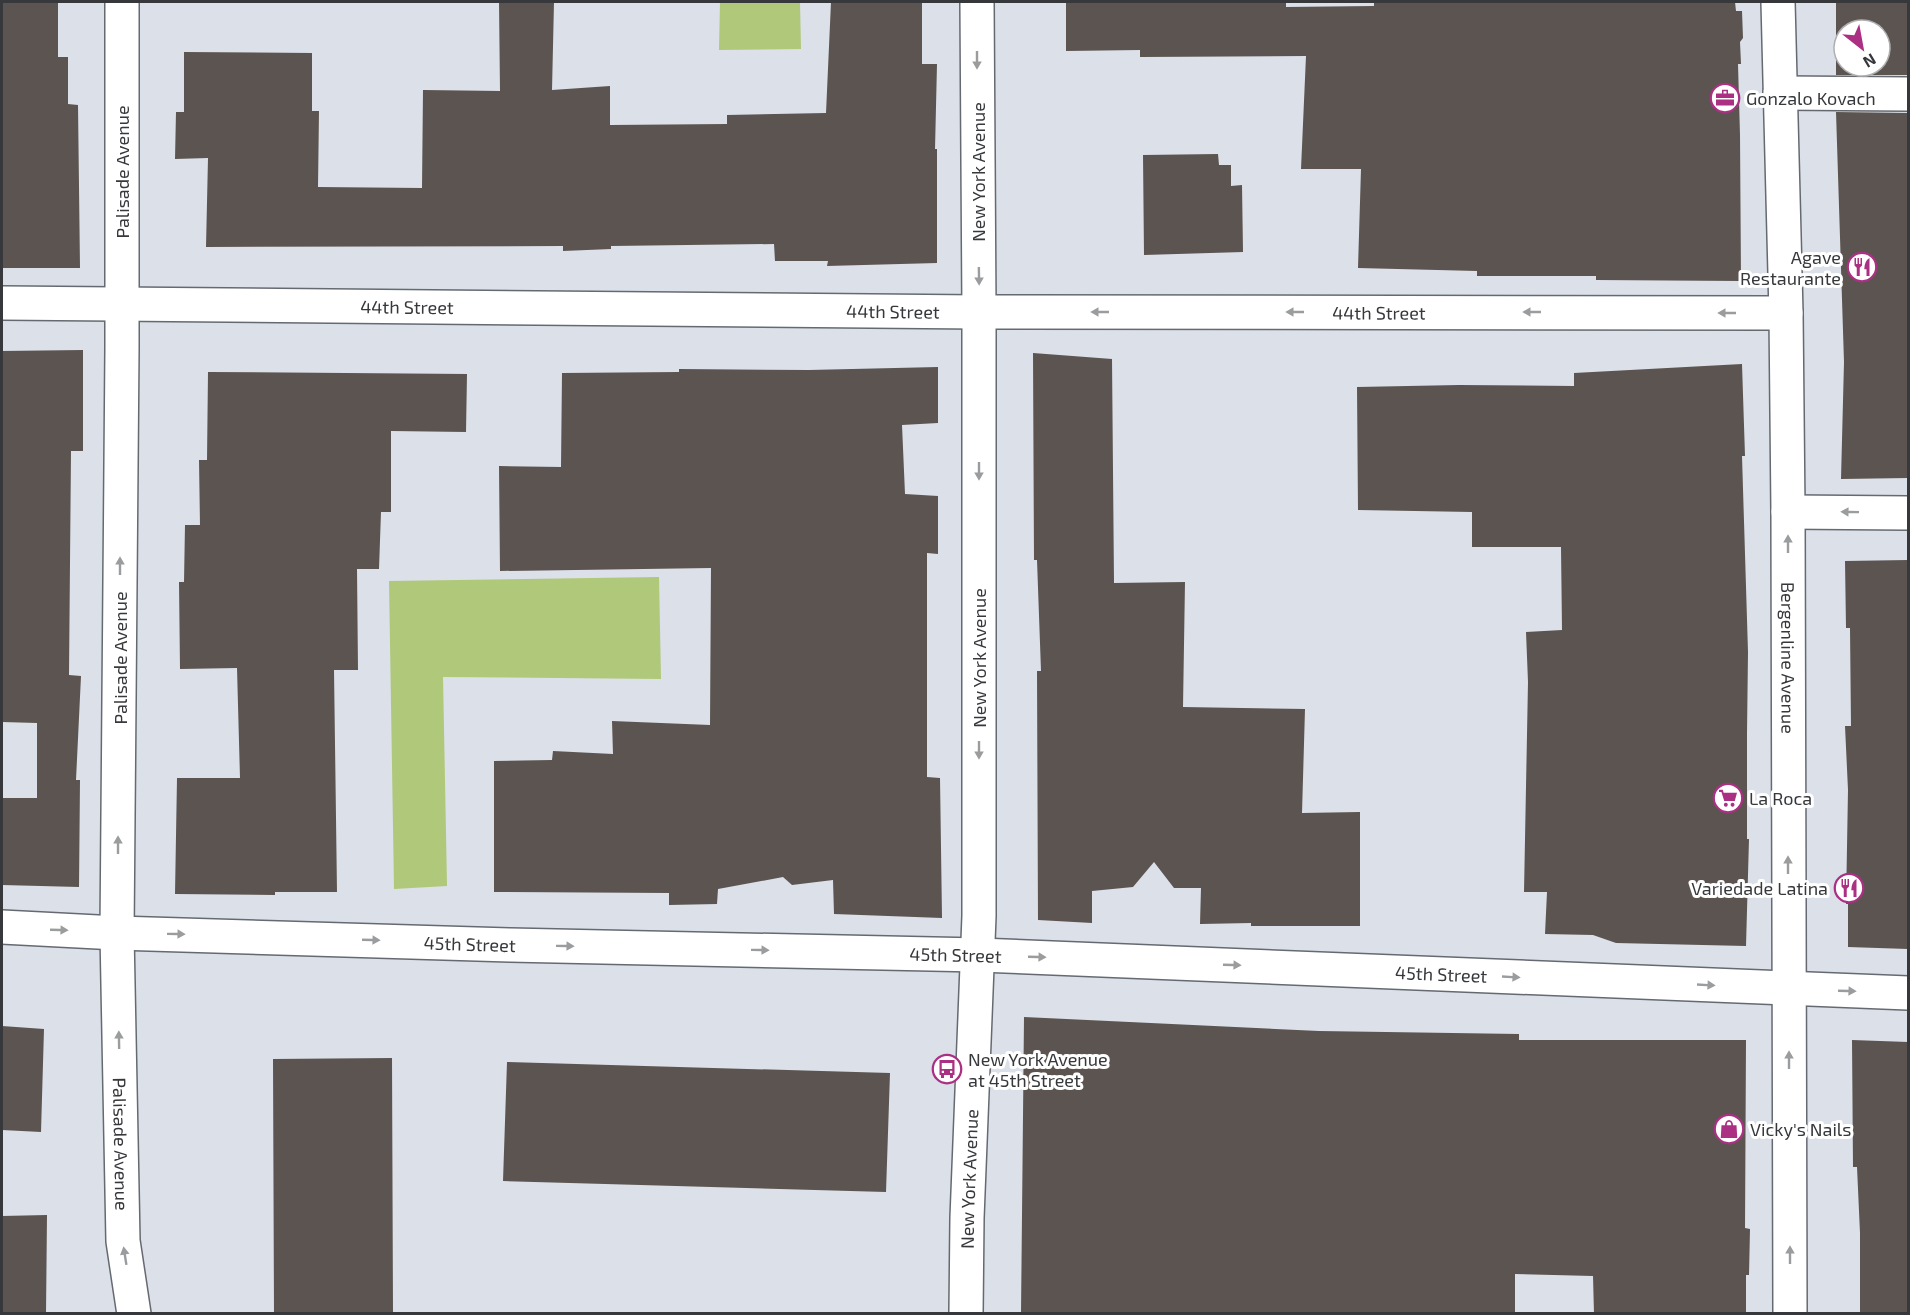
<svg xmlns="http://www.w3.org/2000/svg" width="1910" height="1315" font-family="'Exo 2',sans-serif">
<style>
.green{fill:#b0c87a}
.building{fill:#5c5450;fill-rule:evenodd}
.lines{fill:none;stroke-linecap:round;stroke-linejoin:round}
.street-casing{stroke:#656a71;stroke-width:36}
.secondary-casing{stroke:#656a71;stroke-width:36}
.street{stroke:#fff;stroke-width:33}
.secondary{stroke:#fff;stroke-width:33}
.oneway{fill:#9a9c9d}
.labels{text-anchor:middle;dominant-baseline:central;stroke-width:6;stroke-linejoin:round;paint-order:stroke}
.poi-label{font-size:18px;fill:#36383b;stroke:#fff;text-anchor:start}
.street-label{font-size:18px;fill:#36383b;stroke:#fff}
</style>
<rect width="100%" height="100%" fill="#dbe0e9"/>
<!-- green -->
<path class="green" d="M 720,2 L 800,2 L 801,49 L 719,50 Z
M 659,577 L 661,679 L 443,677 L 447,886 L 394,889 L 389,581 Z"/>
<!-- building -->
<path class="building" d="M 2,2 L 58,2 L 58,57 L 68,57 L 68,104 L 78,105 L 80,268 L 2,268 Z
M 499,2 L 554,2 L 552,90 L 610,86 L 610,125 L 727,124 L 727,115 L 826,113 L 831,2 L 922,2 L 922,64 L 937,64 L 935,149 L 937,149 L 937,263 L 827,266 L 828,261 L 775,261 L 774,244 L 611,246 L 611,249 L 563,251 L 563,246 L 206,247 L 208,158 L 175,159 L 176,112 L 184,112 L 184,52 L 312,53 L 312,111 L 319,111 L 318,187 L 422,188 L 423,90 L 500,91 Z
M 1066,2 L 1286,2 L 1286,7 L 1374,6 L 1374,2 L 1735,2 L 1736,11 L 1742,11 L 1743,38 L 1740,42 L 1741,64 L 1738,64 L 1740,135 L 1741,281 L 1596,280 L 1596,276 L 1477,276 L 1477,271 L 1358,268 L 1361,169 L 1301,169 L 1306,56 L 1140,57 L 1140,50 L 1066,51 Z
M 1836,2 L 1908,2 L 1908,75 L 1836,75 ZM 1844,30 L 1880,30 L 1880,66 L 1844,66 Z
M 1836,112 L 1908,113 L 1908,478 L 1841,479 L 1844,362 Z
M 1218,154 L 1219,165 L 1231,165 L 1231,186 L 1242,185 L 1243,252 L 1144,255 L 1143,155 Z
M 83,350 L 83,451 L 71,451 L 69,675 L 81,676 L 76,780 L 80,780 L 79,887 L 2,885 L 2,798 L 37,798 L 37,723 L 2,722 L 2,351 Z
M 1033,353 L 1112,359 L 1114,583 L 1185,582 L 1183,707 L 1305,709 L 1302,813 L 1360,812 L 1360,926 L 1251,926 L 1251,923 L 1200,924 L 1201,888 L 1174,888 L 1154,862 L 1133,887 L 1092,891 L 1092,923 L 1038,920 L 1037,671 L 1041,671 L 1037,560 L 1034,560 Z
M 1742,364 L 1745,456 L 1742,456 L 1748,652 L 1747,733 L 1747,839 L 1749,839 L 1746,946 L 1616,943 L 1593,935 L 1545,934 L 1547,892 L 1524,892 L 1528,682 L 1526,632 L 1562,630 L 1561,547 L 1472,547 L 1472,512 L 1358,510 L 1357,387 L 1459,385 L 1574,386 L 1574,373 Z
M 938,367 L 938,423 L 902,425 L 905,494 L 938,496 L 938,554 L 927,553 L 927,777 L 940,778 L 942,918 L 834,914 L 833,880 L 792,885 L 783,877 L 718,889 L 717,904 L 669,905 L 669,893 L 494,892 L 494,761 L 552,760 L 553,751 L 613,754 L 612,721 L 710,725 L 711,568 L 500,571 L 499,466 L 561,467 L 562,373 L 679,372 L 679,369 L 809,370 Z
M 208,372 L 467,374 L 466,432 L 391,431 L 391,512 L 381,512 L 379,569 L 357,569 L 358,670 L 334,670 L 337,892 L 275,892 L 275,895 L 175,894 L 177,778 L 240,778 L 237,668 L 180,669 L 179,582 L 184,582 L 185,525 L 200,525 L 199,460 L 207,460 Z
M 1908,560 L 1908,949 L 1848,947 L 1848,904 L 1846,904 L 1848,790 L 1845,726 L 1851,726 L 1850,628 L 1846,628 L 1845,561 Z
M 1024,1017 L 1319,1031 L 1519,1034 L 1519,1040 L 1746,1040 L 1745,1228 L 1750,1229 L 1749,1275 L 1746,1275 L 1746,1314 L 1594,1314 L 1593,1276 L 1515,1274 L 1515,1314 L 1021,1314 Z
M 2,1026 L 44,1029 L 41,1132 L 2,1130 Z
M 1852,1040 L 1908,1042 L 1908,1314 L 1860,1314 L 1860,1233 L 1857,1167 L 1853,1167 Z
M 392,1058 L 393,1314 L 274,1314 L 273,1059 Z
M 507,1062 L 890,1073 L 886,1192 L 503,1181 Z
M 47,1215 L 46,1314 L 2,1314 L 2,1216 Z"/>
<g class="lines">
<!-- street casing -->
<g class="street-casing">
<g id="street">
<path d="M 1780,93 L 1908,94"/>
<path id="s1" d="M 2,303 L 979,312 L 1786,313"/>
<path d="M 1788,512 L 1908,513"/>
<path id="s2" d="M 2,927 L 117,933 L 510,945 L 979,955 L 1908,993"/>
<path id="s3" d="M 966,1314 L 967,1218 L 979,916 L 979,312 L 977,2"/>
</g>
</g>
<!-- secondary casing -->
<g class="secondary-casing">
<g id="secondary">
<path id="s4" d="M 122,2 L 122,348 L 117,933 L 123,1241 L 134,1314"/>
<path id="s5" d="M 1778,2 L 1786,313 L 1788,512 L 1790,1314"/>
</g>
</g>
<!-- street -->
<use href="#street" class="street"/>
<!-- secondary -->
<use href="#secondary" class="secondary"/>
</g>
<!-- one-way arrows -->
<defs><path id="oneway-solid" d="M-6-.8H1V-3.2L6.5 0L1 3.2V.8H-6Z" transform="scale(1.5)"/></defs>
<g class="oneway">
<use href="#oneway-solid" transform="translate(977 60) rotate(90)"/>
<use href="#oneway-solid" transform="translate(979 276) rotate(89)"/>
<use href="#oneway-solid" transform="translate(1100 312) rotate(-180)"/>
<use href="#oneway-solid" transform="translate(1295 312) rotate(-180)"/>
<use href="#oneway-solid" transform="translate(1532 312) rotate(-180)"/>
<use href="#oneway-solid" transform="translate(1727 313) rotate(180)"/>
<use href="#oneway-solid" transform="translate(979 471) rotate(90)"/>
<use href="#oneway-solid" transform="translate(1850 512) rotate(-179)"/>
<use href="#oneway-solid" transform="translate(1788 544) rotate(-90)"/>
<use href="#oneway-solid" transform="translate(120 566) rotate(-90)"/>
<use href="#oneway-solid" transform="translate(979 750) rotate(90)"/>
<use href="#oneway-solid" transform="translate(118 845) rotate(-90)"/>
<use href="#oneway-solid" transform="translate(1788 865) rotate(-90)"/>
<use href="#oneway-solid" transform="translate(59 930) rotate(2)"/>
<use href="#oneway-solid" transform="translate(176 934) rotate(1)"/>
<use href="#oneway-solid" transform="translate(371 940) rotate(2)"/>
<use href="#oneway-solid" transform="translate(565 946) rotate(1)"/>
<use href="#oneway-solid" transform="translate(760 950) rotate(1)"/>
<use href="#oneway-solid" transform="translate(1037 957) rotate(2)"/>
<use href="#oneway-solid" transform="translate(1232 965) rotate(2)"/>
<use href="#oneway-solid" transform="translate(1511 977) rotate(3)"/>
<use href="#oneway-solid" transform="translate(1706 985) rotate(3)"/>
<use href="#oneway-solid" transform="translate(1847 991) rotate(2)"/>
<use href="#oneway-solid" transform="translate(119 1040) rotate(-91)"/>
<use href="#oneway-solid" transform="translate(1789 1060) rotate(-90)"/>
<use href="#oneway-solid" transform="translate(1790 1255) rotate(-90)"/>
<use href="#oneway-solid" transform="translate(125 1256) rotate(-99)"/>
</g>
<!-- icons -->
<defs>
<g id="office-ring" transform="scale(1.5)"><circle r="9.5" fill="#fff" stroke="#ab3083" stroke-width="1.5"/><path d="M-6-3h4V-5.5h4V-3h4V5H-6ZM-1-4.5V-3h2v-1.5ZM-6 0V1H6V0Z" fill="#ab3083"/></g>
<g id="restaurant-ring" transform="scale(1.5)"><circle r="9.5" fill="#fff" stroke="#ab3083" stroke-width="1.5"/><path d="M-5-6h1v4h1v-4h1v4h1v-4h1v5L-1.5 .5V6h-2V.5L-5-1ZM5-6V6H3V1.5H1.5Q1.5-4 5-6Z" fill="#ab3083"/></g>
<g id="supermarket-ring" transform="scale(1.5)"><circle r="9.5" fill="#fff" stroke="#ab3083" stroke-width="1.5"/><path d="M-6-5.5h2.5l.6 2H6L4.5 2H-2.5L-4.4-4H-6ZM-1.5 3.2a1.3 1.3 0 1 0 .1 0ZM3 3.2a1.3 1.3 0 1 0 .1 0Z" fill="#ab3083"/></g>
<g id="bus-ring" transform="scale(1.5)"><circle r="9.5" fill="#fff" stroke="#ab3083" stroke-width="1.5"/><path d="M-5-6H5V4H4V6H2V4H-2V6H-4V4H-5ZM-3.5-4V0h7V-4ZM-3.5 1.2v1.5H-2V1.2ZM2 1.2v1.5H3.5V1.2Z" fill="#ab3083"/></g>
<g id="shop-ring" transform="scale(1.5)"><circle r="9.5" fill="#fff" stroke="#ab3083" stroke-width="1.5"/><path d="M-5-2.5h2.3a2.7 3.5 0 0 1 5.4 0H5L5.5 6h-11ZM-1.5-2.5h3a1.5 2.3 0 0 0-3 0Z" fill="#ab3083"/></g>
</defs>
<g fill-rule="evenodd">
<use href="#office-ring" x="1725" y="98"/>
<use href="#restaurant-ring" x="1862" y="267"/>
<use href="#supermarket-ring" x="1728" y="798"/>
<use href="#restaurant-ring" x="1849" y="888"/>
<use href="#bus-ring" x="947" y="1069"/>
<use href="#shop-ring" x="1729" y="1129"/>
</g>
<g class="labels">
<!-- poi labels -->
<g class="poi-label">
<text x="1746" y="98">Gonzalo Kovach</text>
<text x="1841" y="257" text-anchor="end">Agave<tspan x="1841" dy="21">Restaurante</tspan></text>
<text x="1749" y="798">La Roca</text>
<text x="1828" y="888" text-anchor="end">Variedade Latina</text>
<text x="968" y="1059">New York Avenue<tspan x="968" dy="21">at 45th Street</tspan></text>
<text x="1750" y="1129">Vicky's Nails</text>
</g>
<!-- street labels -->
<g class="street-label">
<text transform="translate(122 172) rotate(-90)">Palisade Avenue</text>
<text transform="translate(978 172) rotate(-90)">New York Avenue</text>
<text stroke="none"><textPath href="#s1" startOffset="405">44th Street</textPath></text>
<text stroke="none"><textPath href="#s1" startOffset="891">44th Street</textPath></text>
<text stroke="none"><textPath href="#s1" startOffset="1377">44th Street</textPath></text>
<text stroke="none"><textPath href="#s5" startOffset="656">Bergenline Avenue</textPath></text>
<text transform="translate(120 658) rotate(-90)">Palisade Avenue</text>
<text transform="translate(979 658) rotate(-90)">New York Avenue</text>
<text stroke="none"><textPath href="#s2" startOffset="468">45th Street</textPath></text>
<text stroke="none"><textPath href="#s2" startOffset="954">45th Street</textPath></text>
<text stroke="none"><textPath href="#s2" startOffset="1440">45th Street</textPath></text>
<text stroke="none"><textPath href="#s4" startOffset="1142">Palisade Avenue</textPath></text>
<text stroke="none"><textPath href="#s3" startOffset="135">New York Avenue</textPath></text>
</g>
</g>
<!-- border -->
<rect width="1910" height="1315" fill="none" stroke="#36383b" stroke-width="6"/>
<!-- north arrow -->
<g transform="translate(1862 48) rotate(149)"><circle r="28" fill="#ffffff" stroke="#afafb1" stroke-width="1.5"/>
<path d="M0-4.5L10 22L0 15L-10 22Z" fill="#ab3083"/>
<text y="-9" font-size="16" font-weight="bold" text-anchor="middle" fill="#36383b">N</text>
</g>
</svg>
